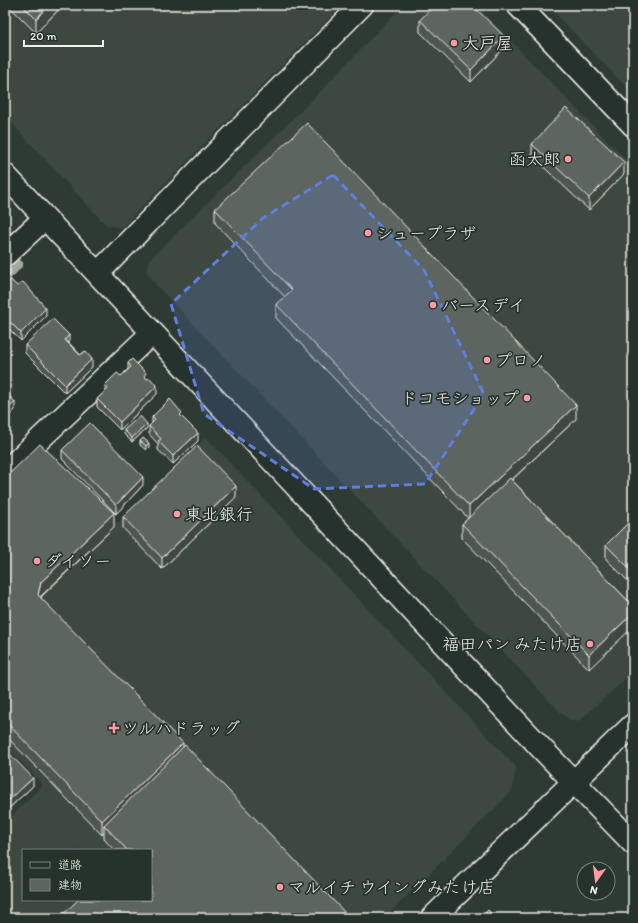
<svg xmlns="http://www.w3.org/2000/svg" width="638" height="923" font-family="Itim,'Klee One',sans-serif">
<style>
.built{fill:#3c4841;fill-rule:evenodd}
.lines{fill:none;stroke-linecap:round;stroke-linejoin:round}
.stream{stroke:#a4a8a0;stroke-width:8}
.minor-casing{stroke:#f4f1e8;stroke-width:25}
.tertiary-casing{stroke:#f4f1e8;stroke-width:25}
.minor{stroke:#26332d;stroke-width:22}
.tertiary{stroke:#26332d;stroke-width:22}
.wall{fill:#4f5751;stroke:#f4f1e8}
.shaded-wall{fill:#404742;stroke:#f4f1e8}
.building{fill:#5c655e;stroke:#f4f1e8}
.marked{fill:#5e7fdd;fill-opacity:0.2;stroke:#5e7fdd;stroke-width:3;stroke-dasharray:8 5;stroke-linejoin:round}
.poi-dot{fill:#ff9aa2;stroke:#26332d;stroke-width:1.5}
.labels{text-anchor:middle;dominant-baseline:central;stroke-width:3.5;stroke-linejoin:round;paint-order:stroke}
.poi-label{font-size:17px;fill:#f4f1e8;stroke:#26332d;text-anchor:start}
</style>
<rect width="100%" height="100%" fill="#2e3b34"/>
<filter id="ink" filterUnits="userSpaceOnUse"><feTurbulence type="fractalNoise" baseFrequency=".025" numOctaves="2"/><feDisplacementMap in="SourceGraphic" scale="8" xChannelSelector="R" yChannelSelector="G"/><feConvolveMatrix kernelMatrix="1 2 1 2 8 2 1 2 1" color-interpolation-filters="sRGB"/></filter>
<g filter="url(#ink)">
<!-- built -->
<path class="built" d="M 5,5 L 342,5 L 121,228 L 106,225 L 5,116 Z
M 403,5 L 476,5 L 633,167 L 633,672 L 579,721 L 569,720 L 560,712 L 157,286 L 146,271 L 149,260 L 312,100 Z
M 550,5 L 633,5 L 633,94 L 550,8 Z
M 206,437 L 516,767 L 512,791 L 385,918 L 5,918 L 5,822 L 43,785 L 5,745 L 5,485 L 45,447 L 118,523 ZM 23,850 L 151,850 L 151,900 L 23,900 Z"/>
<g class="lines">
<!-- stream -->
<path class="stream" d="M 11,273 L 19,264"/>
<!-- minor casing -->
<g class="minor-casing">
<path id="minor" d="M 5,255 L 45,218
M 5,472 L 152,333"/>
</g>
<!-- tertiary casing -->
<g class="tertiary-casing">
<path id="tertiary" d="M 518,5 L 633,125
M 5,175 L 542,749 L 633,843
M 98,273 L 362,5
M 432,918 L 633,725"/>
</g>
<!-- minor -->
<use href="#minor" class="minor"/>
<!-- tertiary -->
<use href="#tertiary" class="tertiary"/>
</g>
<!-- wall -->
<path class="wall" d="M 8,5 L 63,5 L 36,33 Z
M 420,20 L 504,48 L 471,82 L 420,32 Z
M 532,144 L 624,174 L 589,210 L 532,156 Z
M 215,209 L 576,419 L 512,480 L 633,606 L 589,669 L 462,538 L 462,524 L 468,518 L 276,318 L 276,304 L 285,297 L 215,223 Z
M 5,285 L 17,286 L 46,316 L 21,341 L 5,325 Z
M 69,343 L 92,367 L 65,393 L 25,353 L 25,345 Z
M 128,363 L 146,378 L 157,394 L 120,430 L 97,407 L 97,399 L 105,392 L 105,385 L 121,376 L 128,369 Z
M 152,417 L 182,417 L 198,441 L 173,464 L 158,450 L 158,444 L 149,434 L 149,426 L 152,423 Z
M 147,428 L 132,442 L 124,434 L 124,430 Z
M 140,441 L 149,447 L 146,450 L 140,445 Z
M 62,450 L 143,485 L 116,514 L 62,459 Z
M 5,478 L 114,527 L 41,597 L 151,850 L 114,850 L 104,839 L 104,833 L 102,835 L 5,735 Z
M 236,497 L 162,569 L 123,528 L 123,517 Z
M 633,518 L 633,586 L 606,559 L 606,545 Z
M 5,749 L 33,786 L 8,809 L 5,806 Z"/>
<!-- shaded-wall -->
<path class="shaded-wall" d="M 49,5 L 63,5 L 36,33 L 36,19 Z
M 504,36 L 504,48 L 471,82 L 471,70 Z
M 624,162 L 624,174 L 589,210 L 589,198 Z
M 46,308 L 46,316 L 21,341 L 21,333 Z
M 69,335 L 69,343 L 65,340 Z
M 92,359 L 92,367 L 65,393 L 65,385 Z
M 157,386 L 157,394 L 120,430 L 120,422 Z
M 15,402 L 15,410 L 5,420 L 5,412 Z
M 576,405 L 576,419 L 469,520 L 469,506 Z
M 147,424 L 147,428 L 132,442 L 132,438 Z
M 198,433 L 198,441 L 173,464 L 173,456 Z
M 149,443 L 149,447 L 146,450 L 146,446 Z
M 143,477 L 143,485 L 116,514 L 116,505 Z
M 236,486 L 236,497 L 162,569 L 162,558 Z
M 114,513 L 114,527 L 41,596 L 38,609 L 38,595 L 41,582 Z
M 633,613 L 633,627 L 589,669 L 589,655 Z
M 183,743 L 183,757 L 104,825 L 104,833 L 102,835 L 102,821 Z
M 33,778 L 33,786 L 8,809 L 8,801 Z"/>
<!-- building -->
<path class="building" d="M 22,5 L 49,5 L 36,19 Z
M 434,5 L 472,5 L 504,36 L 471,70 L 420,20 Z
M 566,108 L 624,162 L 589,198 L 532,144 Z
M 307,123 L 576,405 L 469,506 L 276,304 L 292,290 L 215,209 Z
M 11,280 L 17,286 L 23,282 L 46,308 L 21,333 L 5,317 L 5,285 Z
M 53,319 L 69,335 L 65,340 L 80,355 L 85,351 L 92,359 L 65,385 L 25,345 Z
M 132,359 L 146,373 L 144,376 L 147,379 L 150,378 L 157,386 L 120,422 L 97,399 L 108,389 L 105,385 L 117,373 L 121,376 L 131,367 L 128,363 Z
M 5,391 L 15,402 L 5,412 Z
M 170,399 L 182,413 L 180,415 L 198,433 L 173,456 L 158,441 L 161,439 L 149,426 L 155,420 L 152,417 Z
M 140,416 L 147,424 L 132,438 L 124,430 Z
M 90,423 L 143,477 L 116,505 L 62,450 Z
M 143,438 L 149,443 L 146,446 L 140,441 Z
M 40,444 L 114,513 L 41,582 L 38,595 L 183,743 L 102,821 L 5,721 L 5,478 Z
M 197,446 L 236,486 L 162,558 L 123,517 Z
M 510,478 L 633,606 L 633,613 L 589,655 L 462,524 Z
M 633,518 L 633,572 L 606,545 Z
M 185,745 L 350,918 L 59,918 L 78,900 L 151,900 L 151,850 L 127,850 L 104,825 Z
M 5,749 L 33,778 L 8,801 L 5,798 Z
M 488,910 L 496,918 L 481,918 Z"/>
</g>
<!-- marked area -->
<path class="marked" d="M 333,175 L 424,270 L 484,394 L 425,484 L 314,489 L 204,414 L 171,304 L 263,218 Z"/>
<!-- markers -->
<g class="poi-dot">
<circle cx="454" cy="43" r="4"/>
<circle cx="568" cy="159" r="4"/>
<circle cx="368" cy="233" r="4"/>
<circle cx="433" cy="305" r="4"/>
<circle cx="487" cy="360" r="4"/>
<circle cx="527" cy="398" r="4"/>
<circle cx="177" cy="514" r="4"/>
<circle cx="37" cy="561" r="4"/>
<circle cx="590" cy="644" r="4"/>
<path d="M112 722h4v4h4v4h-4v4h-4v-4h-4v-4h4z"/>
<circle cx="280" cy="887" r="4"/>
</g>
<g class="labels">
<!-- poi labels -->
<g class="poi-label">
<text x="462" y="43">大戸屋</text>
<text x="560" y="159" text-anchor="end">函太郎</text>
<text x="376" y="233">シュープラザ</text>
<text x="441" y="305">バースデイ</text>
<text x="495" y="360">プロノ</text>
<text x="519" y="398" text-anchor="end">ドコモショップ</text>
<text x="185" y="514">東北銀行</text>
<text x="45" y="561">ダイソー</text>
<text x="582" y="644" text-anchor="end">福田パン みたけ店</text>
<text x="122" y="728">ツルハドラッグ</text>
<text x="288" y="887">マルイチ ウイングみたけ店</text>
</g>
</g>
<!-- margin -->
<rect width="638" height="923" fill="none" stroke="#26332d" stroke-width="20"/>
<rect x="10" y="10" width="618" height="903" fill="none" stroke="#f4f1e8" stroke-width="1.5" filter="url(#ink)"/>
<!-- legend -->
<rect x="22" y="849" width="130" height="52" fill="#26332d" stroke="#787f78"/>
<rect x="30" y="862" width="20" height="6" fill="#26332d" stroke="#787f78"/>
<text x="58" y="869" font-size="12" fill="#f4f1e8">道路</text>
<rect x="30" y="879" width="20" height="12" fill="#5c655e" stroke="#787f78"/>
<text x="58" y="889" font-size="12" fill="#f4f1e8">建物</text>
<!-- north arrow -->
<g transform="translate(596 881) rotate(194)"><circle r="19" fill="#26332d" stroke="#787f78"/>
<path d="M0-3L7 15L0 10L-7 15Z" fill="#ff9aa2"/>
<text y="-6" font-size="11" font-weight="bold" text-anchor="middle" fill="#f4f1e8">N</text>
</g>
<!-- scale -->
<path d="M24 40v6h79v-6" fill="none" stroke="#f4f1e8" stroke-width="2"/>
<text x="30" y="40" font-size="12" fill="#f4f1e8" stroke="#26332d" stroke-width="3" paint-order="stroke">20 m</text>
</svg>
